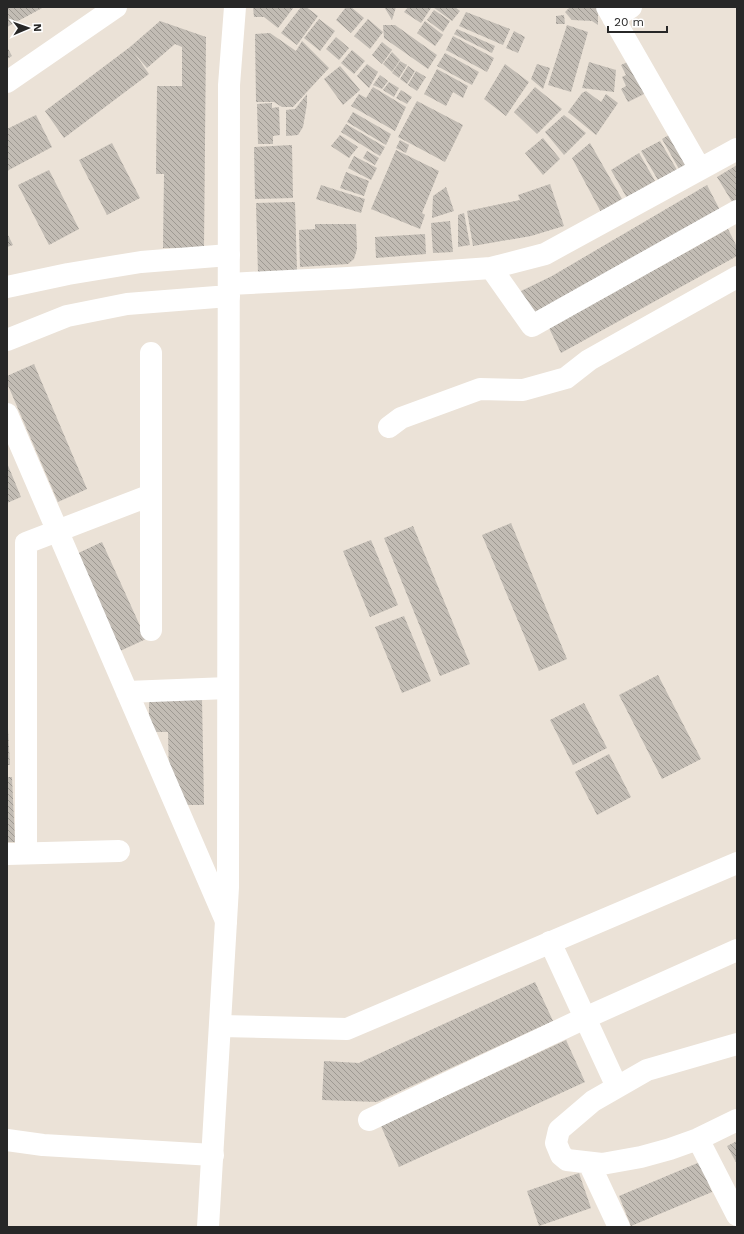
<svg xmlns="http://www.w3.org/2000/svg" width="744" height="1234" font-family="'Work Sans',sans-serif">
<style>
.building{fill:url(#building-back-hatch)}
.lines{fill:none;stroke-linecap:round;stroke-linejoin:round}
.street{stroke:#fff;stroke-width:22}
.secondary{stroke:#fff;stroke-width:22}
</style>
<defs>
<pattern id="building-back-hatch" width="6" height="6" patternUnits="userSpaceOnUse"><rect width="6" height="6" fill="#c2bcb4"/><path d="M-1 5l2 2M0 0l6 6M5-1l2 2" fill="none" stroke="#9e9992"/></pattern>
</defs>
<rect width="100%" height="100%" fill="#ebe2d7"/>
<!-- building -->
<path class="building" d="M 7,7 L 44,7 L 7,27 Z
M 253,7 L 294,7 L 278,28 L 264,17 L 254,17 Z
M 301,7 L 306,7 L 318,16 L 297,45 L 281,33 Z
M 346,7 L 351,7 L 364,18 L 351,33 L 336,20 Z
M 384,7 L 396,7 L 392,20 L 386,10 Z
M 408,7 L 430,7 L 431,8 L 421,23 L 404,12 Z
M 433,7 L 455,7 L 460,11 L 452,21 Z
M 570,7 L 598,7 L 598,25 L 592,21 L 572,20 L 565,12 Z
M 434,10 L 450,21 L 443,32 L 427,20 Z
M 466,12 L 510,29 L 503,45 L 459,26 Z
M 564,15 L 565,24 L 556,24 L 556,16 Z
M 319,19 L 335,31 L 320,51 L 304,38 Z
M 368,19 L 383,32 L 370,49 L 354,36 Z
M 160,21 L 206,37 L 204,248 L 163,248 L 164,174 L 156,174 L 157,86 L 182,86 L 182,47 L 175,44 L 147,68 L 134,53 L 149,74 L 64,138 L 45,111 L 130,47 Z
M 425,21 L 443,35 L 435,46 L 417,33 Z
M 383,25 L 395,25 L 437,55 L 428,69 L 384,38 Z
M 567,25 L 588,32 L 571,92 L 548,85 Z
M 457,29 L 495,46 L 492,53 L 454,34 Z
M 514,31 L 525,37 L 518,53 L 506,48 Z
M 270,33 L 296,51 L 302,41 L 329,68 L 293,107 L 282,107 L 274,102 L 256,102 L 255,34 Z
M 453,36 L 494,58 L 487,72 L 446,50 Z
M 336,37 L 349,48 L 339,60 L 326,49 Z
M 382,42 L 392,50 L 382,64 L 372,55 Z
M 7,47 L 12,56 L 7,59 Z
M 352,50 L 365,61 L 354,74 L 341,63 Z
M 392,52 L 400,60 L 392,72 L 383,64 Z
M 445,53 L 479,72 L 472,85 L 437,66 Z
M 634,59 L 652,90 L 628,102 L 621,89 L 626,86 L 622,77 L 626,75 L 621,65 Z
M 400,61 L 407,65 L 399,78 L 392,73 Z
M 589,62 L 616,70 L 614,92 L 582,88 Z
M 367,64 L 378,72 L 369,88 L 357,76 Z
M 505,64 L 529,82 L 506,116 L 484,99 Z
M 537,64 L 550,68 L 543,89 L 531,79 Z
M 340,66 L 360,90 L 343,105 L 324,79 Z
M 408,66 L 415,71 L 407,84 L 400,79 Z
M 437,69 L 468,86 L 463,98 L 453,92 L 446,106 L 424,94 Z
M 416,71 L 426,77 L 417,91 L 408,85 Z
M 380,75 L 388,81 L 382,89 L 373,85 Z
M 389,82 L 399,88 L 394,97 L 383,90 Z
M 373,87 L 406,107 L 395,131 L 351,106 L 359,94 L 366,98 Z
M 535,87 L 562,109 L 537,134 L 514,112 Z
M 401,90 L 412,97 L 407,104 L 396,98 Z
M 586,91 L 601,102 L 606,94 L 618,103 L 596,135 L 568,112 L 582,93 Z
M 307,94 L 307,104 L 303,127 L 298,135 L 286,136 L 286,110 L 295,109 Z
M 417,101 L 463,125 L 445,162 L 398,137 Z
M 272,103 L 272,108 L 279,107 L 280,135 L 273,136 L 273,144 L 258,144 L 257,104 Z
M 353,112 L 391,134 L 386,145 L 347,122 Z
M 36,115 L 52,147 L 7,171 L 7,129 Z
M 564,115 L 586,133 L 564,155 L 545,132 Z
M 346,124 L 385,147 L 380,156 L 341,132 Z
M 674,132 L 691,162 L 679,169 L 662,139 Z
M 340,135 L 358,147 L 349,158 L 331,146 Z
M 543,138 L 560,159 L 543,175 L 525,153 Z
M 400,140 L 409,145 L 406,153 L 396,148 Z
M 660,141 L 677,170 L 658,180 L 641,151 Z
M 112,143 L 140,198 L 107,215 L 79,160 Z
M 590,143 L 622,199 L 601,212 L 572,158 Z
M 292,145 L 293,198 L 255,199 L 254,147 Z
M 396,150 L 439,171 L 422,213 L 425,215 L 420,229 L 371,209 Z
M 367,151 L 379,158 L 375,165 L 363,158 Z
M 639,153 L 655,181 L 627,198 L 611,170 Z
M 354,156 L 377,168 L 371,180 L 348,168 Z
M 737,165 L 737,203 L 734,205 L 717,177 Z
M 49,170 L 79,229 L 49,245 L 18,185 Z
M 346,172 L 369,181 L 364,196 L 340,188 Z
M 550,184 L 564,226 L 531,236 L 473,246 L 467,211 L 520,200 L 518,195 Z
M 321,185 L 365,199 L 361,213 L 316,199 Z
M 707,185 L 722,214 L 535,318 L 519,292 L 552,276 Z
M 446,187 L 454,211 L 432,218 L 433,196 Z
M 295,202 L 297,271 L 258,273 L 256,203 Z
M 464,213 L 470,245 L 458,247 L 458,215 Z
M 450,221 L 453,252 L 433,253 L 431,223 Z
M 315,224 L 356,224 L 357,249 L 354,259 L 348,264 L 300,267 L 299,230 L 315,229 Z
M 728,229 L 737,247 L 737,256 L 561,353 L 549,328 Z
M 7,233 L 13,245 L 7,247 Z
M 425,234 L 426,254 L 376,258 L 375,237 Z
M 34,364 L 87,489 L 58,502 L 7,383 L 7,376 Z
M 7,463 L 21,497 L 7,503 Z
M 511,523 L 567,659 L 539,671 L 482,535 Z
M 413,526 L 470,664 L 440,676 L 384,538 Z
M 371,540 L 398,605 L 370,617 L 343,551 Z
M 102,542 L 146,639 L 118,652 L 74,555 Z
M 404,616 L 431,681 L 402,693 L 375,627 Z
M 658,675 L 701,759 L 662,779 L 619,695 Z
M 202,698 L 204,805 L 184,805 L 169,776 L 168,732 L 149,732 L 149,699 Z
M 584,703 L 607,748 L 573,765 L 550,720 Z
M 7,710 L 10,765 L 7,765 Z
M 609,754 L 631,797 L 597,815 L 575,772 Z
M 7,777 L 12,777 L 15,842 L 7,842 Z
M 535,982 L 553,1021 L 377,1102 L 322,1100 L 324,1061 L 359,1063 Z
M 566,1040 L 585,1082 L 399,1167 L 381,1126 Z
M 737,1141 L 737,1164 L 727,1146 Z
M 700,1162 L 712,1192 L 631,1226 L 619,1196 Z
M 579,1173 L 591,1208 L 539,1226 L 527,1191 Z"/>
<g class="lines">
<!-- street -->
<path class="street" d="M 607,7 L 700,169
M 613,18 L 631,7
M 491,268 L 532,326 L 737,211
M 229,284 L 348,278 L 491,268 L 545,254 L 737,149
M 7,287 L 68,274 L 141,262 L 229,255
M 7,340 L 67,316 L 127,304 L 229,296
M 151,353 L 151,630
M 7,414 L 226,921
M 389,427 L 401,418 L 480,389 L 523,390 L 566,378 L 589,360 L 737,277
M 127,692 L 228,688
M 26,853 L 26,543 L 151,495
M 7,854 L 119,851
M 550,942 L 617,1087
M 737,1044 L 647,1070 L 593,1101 L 559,1130 L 556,1143 L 561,1155 L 567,1160 L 602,1164 L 641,1157 L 670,1149 L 698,1139 L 737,1120
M 369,1120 L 585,1018 L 737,950
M 698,1139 L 737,1215
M 7,1140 L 43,1145 L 213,1155
M 589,1163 L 619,1227"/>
<!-- secondary -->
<path class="secondary" d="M 7,82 L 116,7
M 220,1026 L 347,1029 L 737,863
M 208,1227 L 228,887 L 229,85 L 235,7"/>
</g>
<!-- border -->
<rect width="744" height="1234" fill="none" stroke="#272727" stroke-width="16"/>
<!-- north arrow -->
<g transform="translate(28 28) rotate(88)" stroke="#ffffff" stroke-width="3" paint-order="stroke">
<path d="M0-3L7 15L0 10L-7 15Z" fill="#272727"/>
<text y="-6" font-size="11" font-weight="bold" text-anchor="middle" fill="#272727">N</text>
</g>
<!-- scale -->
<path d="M608 26v6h59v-6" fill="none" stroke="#272727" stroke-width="2"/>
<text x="614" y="26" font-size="12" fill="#272727" stroke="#ffffff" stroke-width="3" paint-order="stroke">20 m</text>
</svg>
